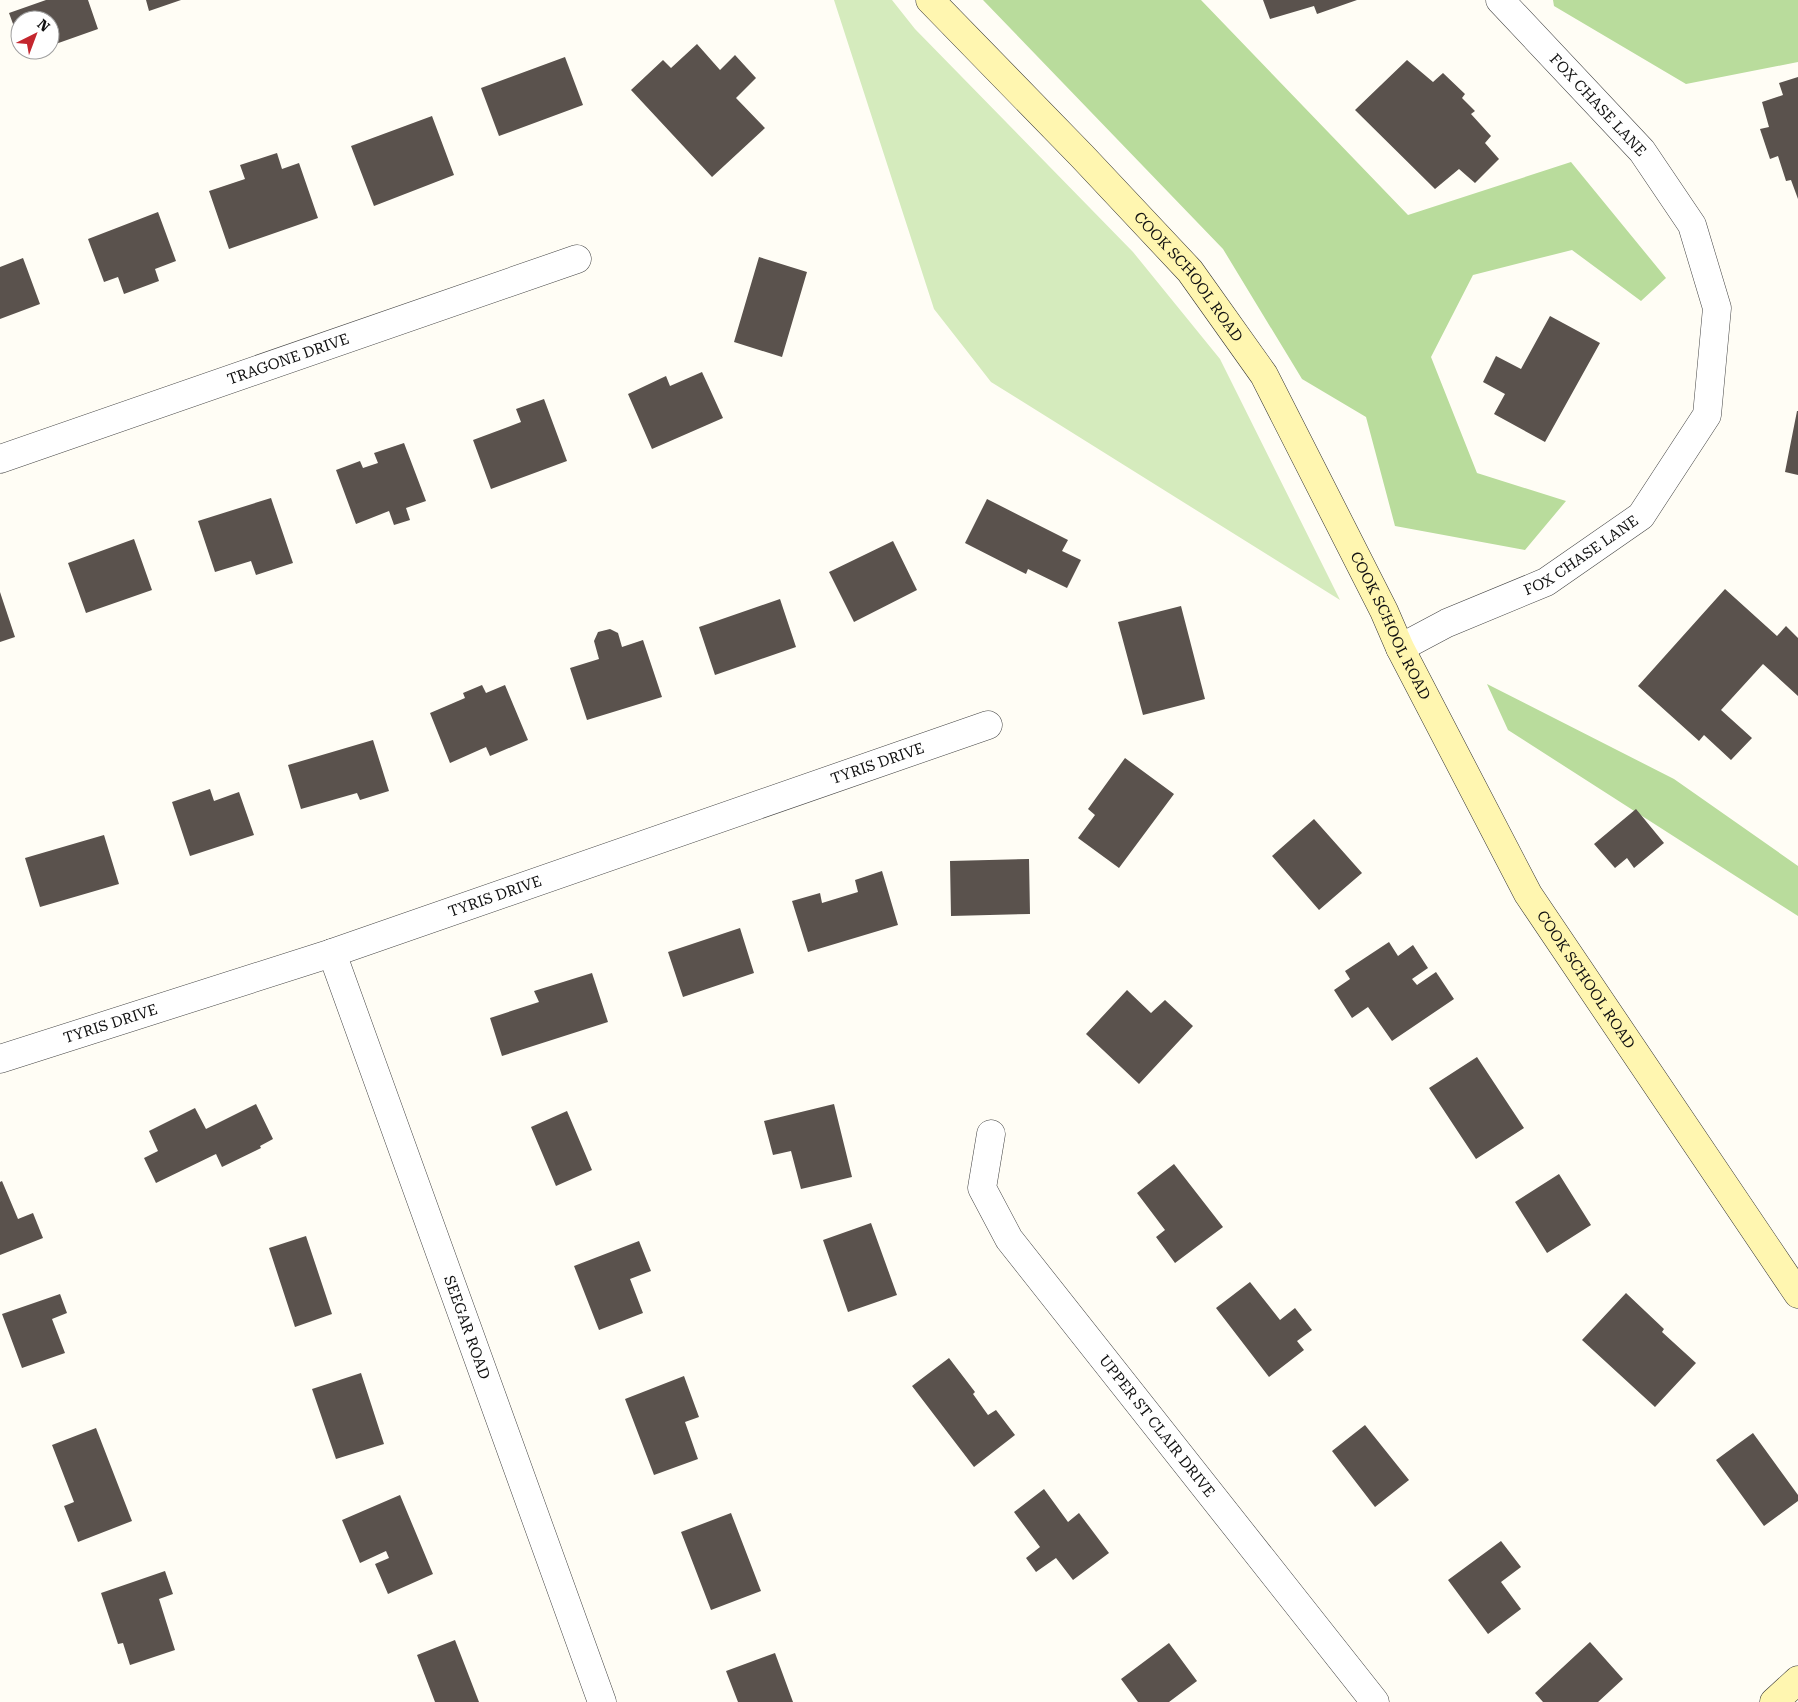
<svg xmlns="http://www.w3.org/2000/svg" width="1798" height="1702" font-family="'Roboto Serif',serif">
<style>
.green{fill:#d5ebbd}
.forest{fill:#b9dc9c}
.building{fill:#5a524d}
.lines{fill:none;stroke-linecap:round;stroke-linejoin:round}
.street-casing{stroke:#444;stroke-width:29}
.secondary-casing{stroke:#333;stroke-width:29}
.street{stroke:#fff;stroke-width:28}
.secondary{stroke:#fff6b0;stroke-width:28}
.labels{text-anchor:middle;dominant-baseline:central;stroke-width:5;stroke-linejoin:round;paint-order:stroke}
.street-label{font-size:15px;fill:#111;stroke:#fff}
</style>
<rect width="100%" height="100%" fill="#fffdf5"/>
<!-- green -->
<path class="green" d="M 834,0 L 892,0 L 915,29 L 1133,252 L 1220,359 L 1340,600 L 991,382 L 934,309 Z"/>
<!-- forest -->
<path class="forest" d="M 983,0 L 1201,0 L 1408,215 L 1571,162 L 1666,278 L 1641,301 L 1572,250 L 1473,275 L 1431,357 L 1477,473 L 1566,501 L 1525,550 L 1395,526 L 1366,417 L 1302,379 L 1223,249 Z
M 1553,0 L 1798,0 L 1798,62 L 1686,84 L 1554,6 Z
M 1487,684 L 1674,779 L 1798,866 L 1798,916 L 1508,730 Z"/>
<!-- building -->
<path class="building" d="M 46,0 L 88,0 L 98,29 L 50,46 L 50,20 L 20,20 L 20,43 L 9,13 Z
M 146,0 L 181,0 L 149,11 Z
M 1263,0 L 1357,0 L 1317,14 L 1314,6 L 1270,19 Z
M 697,44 L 720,70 L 735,55 L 756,78 L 736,98 L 765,128 L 712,177 L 631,90 L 663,60 L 671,68 Z
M 22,50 L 39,50 L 24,55 Z
M 565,57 L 583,105 L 499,136 L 481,88 Z
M 1407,60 L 1433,82 L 1443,73 L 1465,94 L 1462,98 L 1475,111 L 1471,114 L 1491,136 L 1485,143 L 1499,159 L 1475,183 L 1459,169 L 1435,189 L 1355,110 Z
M 1798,77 L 1798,199 L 1791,180 L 1786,181 L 1778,156 L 1770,159 L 1760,129 L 1769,127 L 1762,102 L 1783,95 L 1779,83 Z
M 432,116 L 454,175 L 374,206 L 351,146 Z
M 277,153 L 282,169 L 299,163 L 318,218 L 229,249 L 209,191 L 245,179 L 240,165 Z
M 158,212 L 176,261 L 155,269 L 159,281 L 124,294 L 118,277 L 104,282 L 88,239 Z
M 759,257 L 807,272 L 782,357 L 734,342 Z
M 23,258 L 40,304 L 0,319 L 0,267 Z
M 1550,316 L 1600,343 L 1545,442 L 1494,414 L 1505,394 L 1483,382 L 1496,356 L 1521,369 Z
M 702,372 L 723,418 L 652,449 L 628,394 L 666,376 L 670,386 Z
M 544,399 L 567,461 L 491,489 L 473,440 L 521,422 L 516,409 Z
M 1797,411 L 1798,411 L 1798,475 L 1785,472 Z
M 404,443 L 426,501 L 406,508 L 410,520 L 394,525 L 389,511 L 356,524 L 336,470 L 360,461 L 363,468 L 378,463 L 374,453 Z
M 271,498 L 293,563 L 256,575 L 251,561 L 215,572 L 198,521 Z
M 987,499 L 1068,540 L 1062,551 L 1081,560 L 1067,588 L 1028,569 L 1026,574 L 965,543 Z
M 134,539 L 152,590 L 86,613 L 68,563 Z
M 893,541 L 917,590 L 854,622 L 829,572 Z
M 1725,589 L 1777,636 L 1786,626 L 1798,638 L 1798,696 L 1763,664 L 1721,710 L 1752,738 L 1731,760 L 1704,735 L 1699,741 L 1638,686 Z
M 0,592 L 15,637 L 0,642 Z
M 780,599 L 796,647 L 715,675 L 699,627 Z
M 1181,606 L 1205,699 L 1143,715 L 1118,622 Z
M 610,629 L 618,633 L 622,647 L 643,640 L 662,697 L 587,720 L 570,668 L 599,659 L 594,641 L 598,632 Z
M 482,685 L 486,693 L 505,685 L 528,740 L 490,756 L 486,747 L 450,763 L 430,713 L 465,698 L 463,693 Z
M 373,740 L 389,791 L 360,800 L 357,793 L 301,809 L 288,765 Z
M 1125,758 L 1174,794 L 1119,868 L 1078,838 L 1095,815 L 1088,809 Z
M 210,789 L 214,801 L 239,792 L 254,835 L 190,856 L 172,802 Z
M 1636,809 L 1664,843 L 1634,868 L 1627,858 L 1615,868 L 1594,844 Z
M 1314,819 L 1362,873 L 1319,910 L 1272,856 Z
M 104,835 L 119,884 L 40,907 L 25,858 Z
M 1029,859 L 1030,914 L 951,916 L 950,861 Z
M 882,871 L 898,925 L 808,952 L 792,901 L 820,893 L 822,903 L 858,892 L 855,880 Z
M 740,928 L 754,973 L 683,997 L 668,952 Z
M 1389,942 L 1398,956 L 1413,945 L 1428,968 L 1412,979 L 1417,985 L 1436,972 L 1454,999 L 1392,1041 L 1368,1007 L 1352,1018 L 1334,990 L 1350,979 L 1345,971 Z
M 592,973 L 608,1022 L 502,1056 L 490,1018 L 539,1002 L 534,991 Z
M 1127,990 L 1151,1013 L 1165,1000 L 1193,1026 L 1139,1084 L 1086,1034 Z
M 1477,1057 L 1524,1128 L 1476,1159 L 1429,1088 Z
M 256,1104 L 273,1139 L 260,1146 L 261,1148 L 222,1167 L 216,1154 L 156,1183 L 144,1158 L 158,1151 L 149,1131 L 195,1108 L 206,1129 Z
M 834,1104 L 852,1177 L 801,1189 L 791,1151 L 773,1155 L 764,1121 Z
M 567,1111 L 592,1170 L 556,1186 L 531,1127 Z
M 1174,1164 L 1223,1227 L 1175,1263 L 1156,1237 L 1165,1230 L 1137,1193 Z
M 1559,1174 L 1591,1225 L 1547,1253 L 1515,1202 Z
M 2,1181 L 18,1219 L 33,1213 L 43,1238 L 0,1255 L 0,1182 Z
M 871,1223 L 897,1295 L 848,1312 L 823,1240 Z
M 306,1236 L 332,1314 L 295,1327 L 269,1248 Z
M 639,1241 L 651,1271 L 630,1279 L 643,1313 L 599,1330 L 574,1266 Z
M 1250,1282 L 1280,1320 L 1295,1308 L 1312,1330 L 1297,1341 L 1304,1350 L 1269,1377 L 1216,1308 Z
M 1626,1293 L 1664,1329 L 1662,1332 L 1696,1363 L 1655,1407 L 1582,1340 Z
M 60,1294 L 67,1313 L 52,1319 L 65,1353 L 22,1368 L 2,1314 Z
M 949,1358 L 975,1392 L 973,1394 L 988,1415 L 996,1410 L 1015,1435 L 974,1467 L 912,1386 Z
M 361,1373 L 384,1444 L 336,1459 L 312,1389 Z
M 684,1376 L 699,1417 L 685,1422 L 698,1459 L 654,1475 L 625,1399 Z
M 1365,1425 L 1409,1480 L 1375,1507 L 1332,1451 Z
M 96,1428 L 132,1521 L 78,1542 L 64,1506 L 74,1502 L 52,1445 Z
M 1753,1433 L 1798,1495 L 1798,1501 L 1764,1526 L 1716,1460 Z
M 1044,1489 L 1068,1522 L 1079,1513 L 1109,1553 L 1073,1580 L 1056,1558 L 1036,1572 L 1026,1558 L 1040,1547 L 1014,1512 Z
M 400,1495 L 433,1574 L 388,1594 L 375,1564 L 389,1558 L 386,1551 L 360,1563 L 342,1520 Z
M 731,1513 L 761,1591 L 711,1610 L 681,1532 Z
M 1501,1541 L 1521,1567 L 1501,1582 L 1521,1609 L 1488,1634 L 1448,1580 Z
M 165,1571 L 173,1594 L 159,1599 L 175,1650 L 130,1665 L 123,1643 L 118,1644 L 101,1593 Z
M 455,1640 L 479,1702 L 435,1702 L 417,1655 Z
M 1590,1642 L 1623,1679 L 1598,1702 L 1543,1702 L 1535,1693 Z
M 1169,1643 L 1197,1681 L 1169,1702 L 1138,1702 L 1121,1679 Z
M 775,1653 L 793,1702 L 738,1702 L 726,1671 Z"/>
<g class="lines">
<!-- street casing -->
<g class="street-casing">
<g id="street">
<path id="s1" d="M 0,459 L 577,259"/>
<path id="s2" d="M 1400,648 L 1447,623 L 1546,582 L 1641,516 L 1707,415 L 1717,308 L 1692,225 L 1642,151 L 1500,0"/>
<path id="s3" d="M 332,953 L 602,1702"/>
<path id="s4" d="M 0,1059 L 332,953 L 988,725"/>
<path id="s5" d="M 991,1134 L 982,1188 L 1009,1239 L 1375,1702"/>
</g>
</g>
<!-- secondary casing -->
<g class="secondary-casing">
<g id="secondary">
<path id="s6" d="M 930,0 L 1082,156 L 1190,271 L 1264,375 L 1384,611 L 1400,648 L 1528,894 L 1798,1294"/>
<path d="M 1774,1702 L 1798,1680"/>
</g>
</g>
<!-- street -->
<use href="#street" class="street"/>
<!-- secondary -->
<use href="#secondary" class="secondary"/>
</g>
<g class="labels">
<!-- street labels -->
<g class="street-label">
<text transform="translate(1598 105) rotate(47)">FOX CHASE LANE</text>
<text stroke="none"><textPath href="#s6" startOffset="379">COOK SCHOOL ROAD</textPath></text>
<text stroke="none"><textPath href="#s1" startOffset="305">TRAGONE DRIVE</textPath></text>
<text stroke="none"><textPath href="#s2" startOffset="204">FOX CHASE LANE</textPath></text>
<text stroke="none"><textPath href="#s6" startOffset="784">COOK SCHOOL ROAD</textPath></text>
<text stroke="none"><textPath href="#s4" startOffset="926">TYRIS DRIVE</textPath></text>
<text stroke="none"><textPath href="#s4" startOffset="521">TYRIS DRIVE</textPath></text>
<text stroke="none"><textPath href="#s6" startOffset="1189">COOK SCHOOL ROAD</textPath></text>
<text stroke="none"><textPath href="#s4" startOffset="116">TYRIS DRIVE</textPath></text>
<text stroke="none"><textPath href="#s3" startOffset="398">SEEGAR ROAD</textPath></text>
<text stroke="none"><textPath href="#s5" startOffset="351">UPPER ST CLAIR DRIVE</textPath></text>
</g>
</g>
<!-- north arrow -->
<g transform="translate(35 35) rotate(42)"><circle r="24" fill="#ffffff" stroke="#a0a0a0"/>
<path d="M0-4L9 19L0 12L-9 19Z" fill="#c4262e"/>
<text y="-8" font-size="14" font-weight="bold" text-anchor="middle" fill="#111111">N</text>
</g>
</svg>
